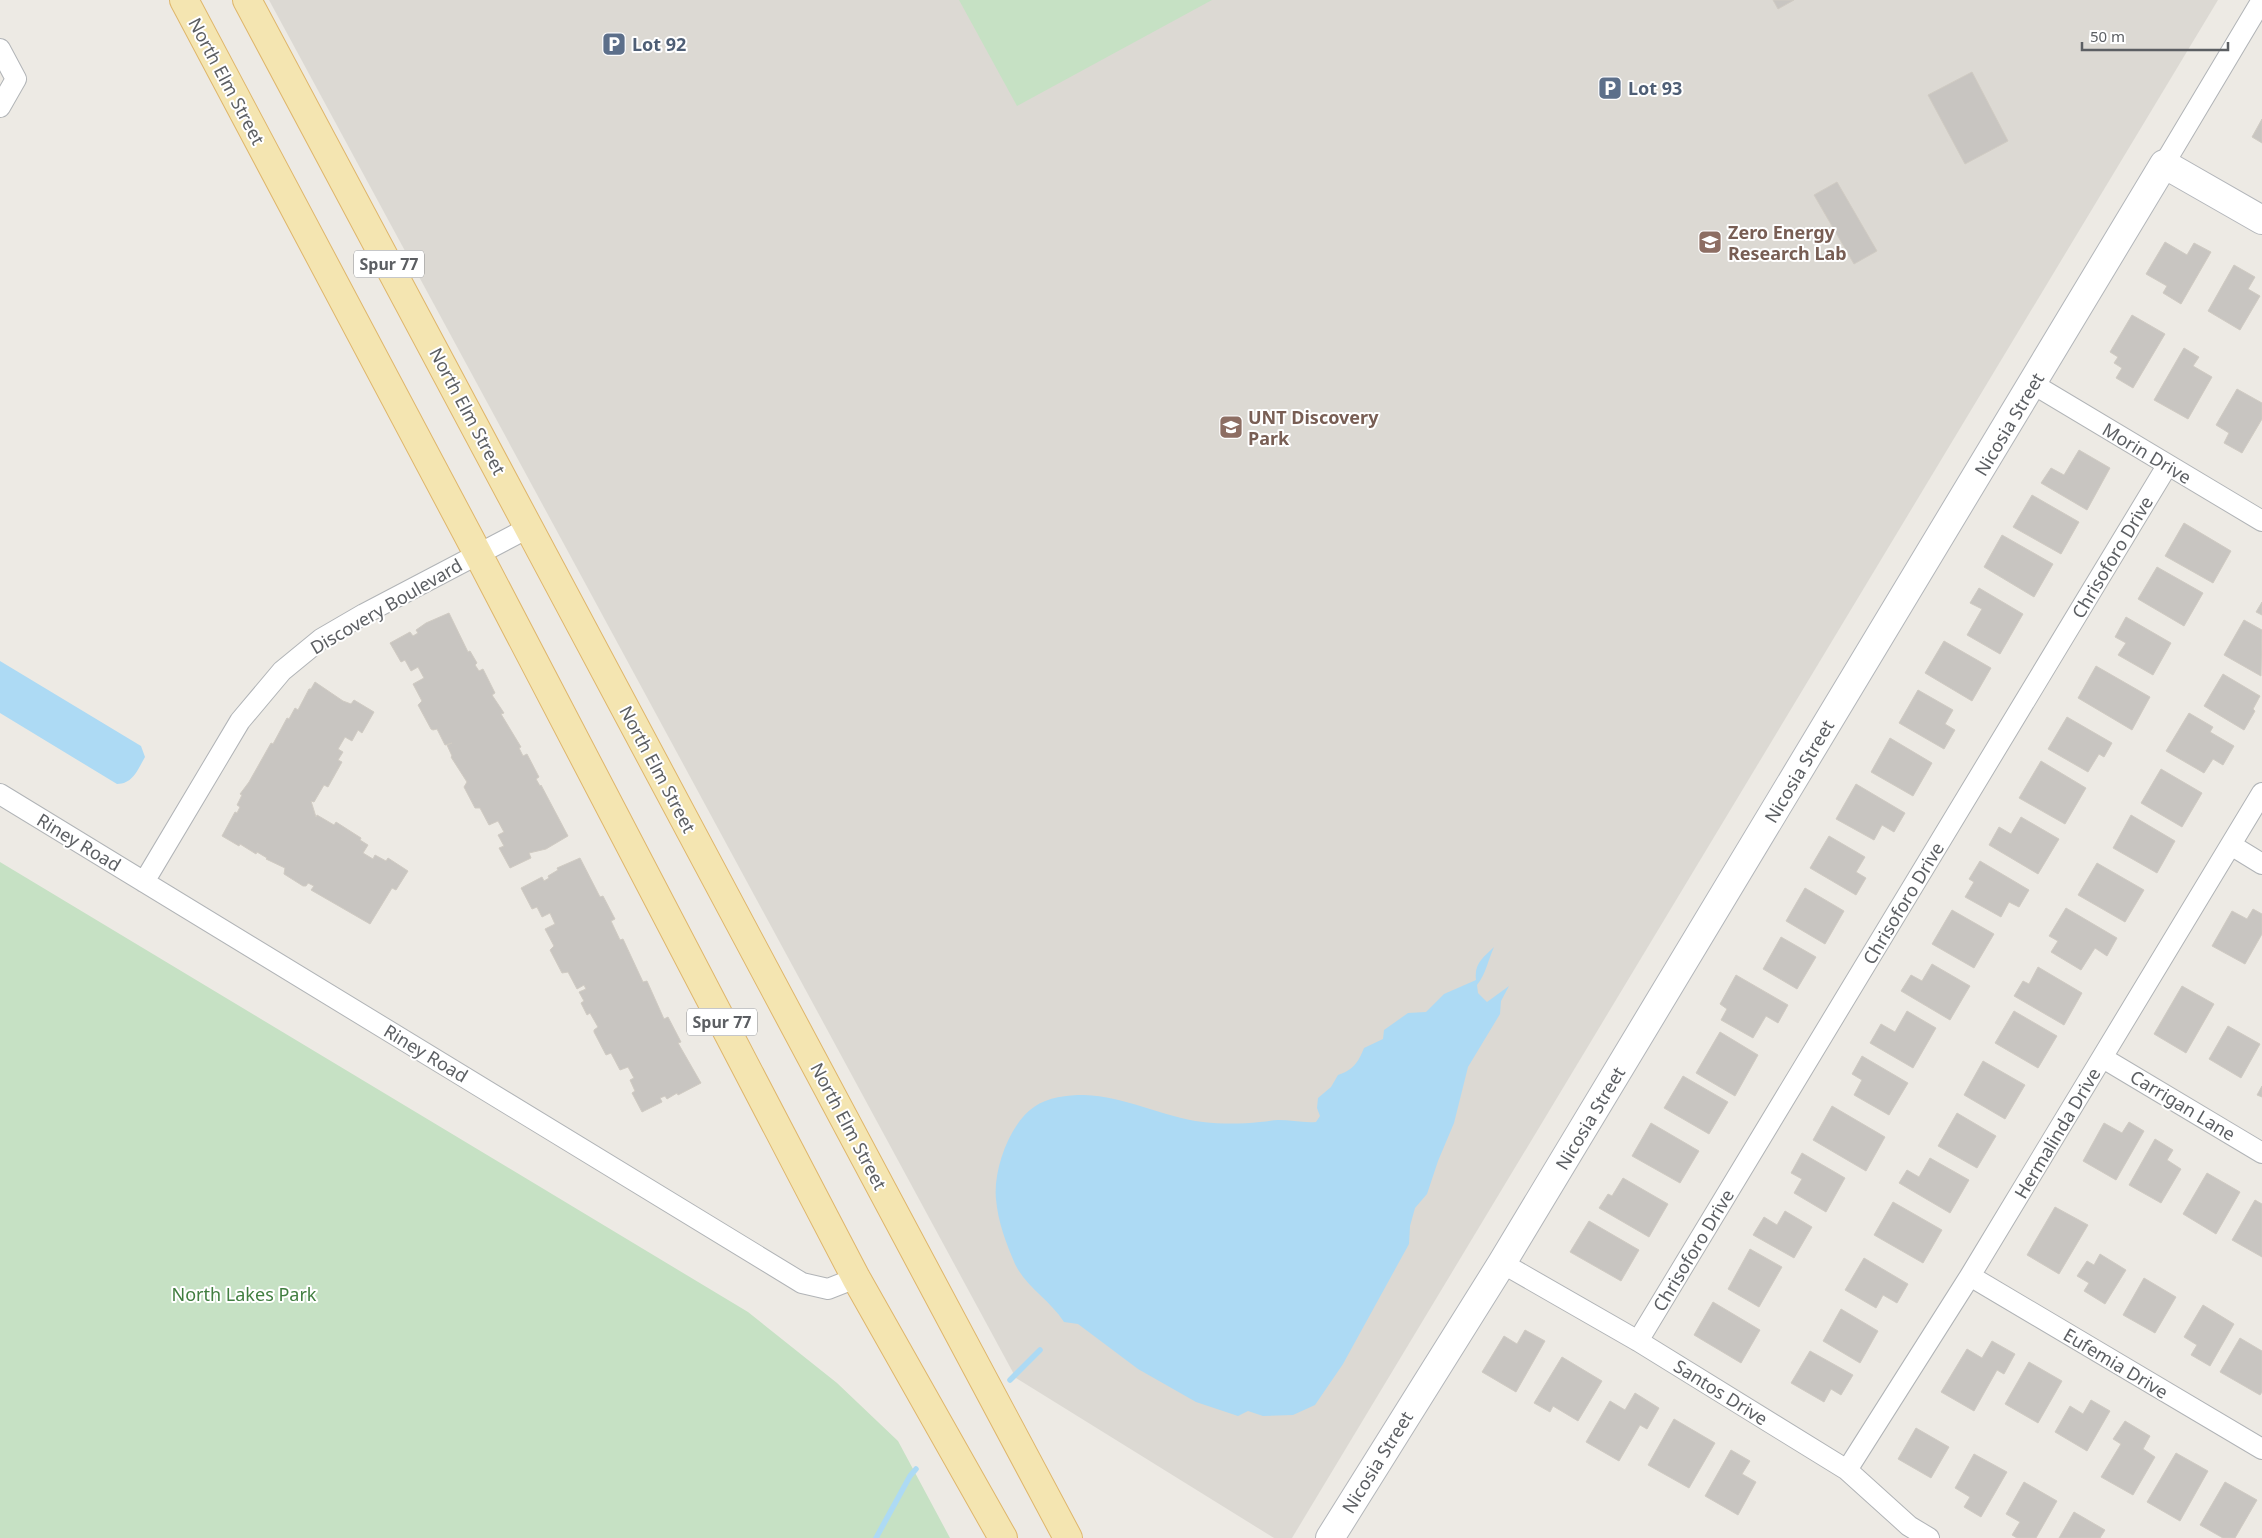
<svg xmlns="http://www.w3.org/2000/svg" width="2262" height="1538" font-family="'Noto Sans',sans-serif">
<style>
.education{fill:#dcd9d3}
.green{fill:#c6e1c4}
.water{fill:#addaf4}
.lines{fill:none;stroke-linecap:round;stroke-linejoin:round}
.stream{stroke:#addaf4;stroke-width:5.5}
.building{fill:#c8c5c1;stroke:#d0cbc3}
.street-casing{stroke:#b1b4b7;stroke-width:22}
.secondary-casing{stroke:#b3b6ba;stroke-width:30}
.primary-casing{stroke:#dfb66b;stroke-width:30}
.street{stroke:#fff;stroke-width:20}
.secondary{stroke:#fff;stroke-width:28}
.primary{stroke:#f4e5b1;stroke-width:28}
.labels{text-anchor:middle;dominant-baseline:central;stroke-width:4;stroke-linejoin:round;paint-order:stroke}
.shield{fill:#fff;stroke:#8d8f92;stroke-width:1}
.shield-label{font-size:16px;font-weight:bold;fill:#5c5f63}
.service-label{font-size:18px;font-weight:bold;fill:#4e5e75;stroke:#fff;text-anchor:start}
.street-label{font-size:18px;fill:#5c5f63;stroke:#fff}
.education-label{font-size:18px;font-weight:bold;fill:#785e54;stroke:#fff;text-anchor:start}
.park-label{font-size:18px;fill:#417e40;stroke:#fff}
</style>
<rect width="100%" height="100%" fill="#edeae4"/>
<!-- education -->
<path class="education" d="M 269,0 L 2218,0 L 1292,1538 L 1274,1538 L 1016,1378 Z"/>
<!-- green -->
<path class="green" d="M 959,0 L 1212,0 L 1017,106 Z
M 0,862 L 748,1312 L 837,1383 L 898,1441 L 950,1538 L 0,1538 Z"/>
<!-- water -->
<path class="water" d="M 0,661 L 141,746 L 145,757 C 138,769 133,784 117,784 L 0,713 Z
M 1494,947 C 1488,960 1486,974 1477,985 L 1478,993 L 1487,1002 L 1509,986 L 1501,1001 L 1500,1014 L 1468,1067 L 1454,1123 L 1438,1161 L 1427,1194 L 1415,1208 L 1410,1226 L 1409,1244 L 1343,1364 L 1315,1405 L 1293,1415 L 1263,1416 L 1248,1411 L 1238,1416 L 1196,1402 L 1138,1369 L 1078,1324 L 1064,1322 C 1050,1300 1026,1287 1015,1264 C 1006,1243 998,1222 996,1199 C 993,1171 1009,1124 1034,1107 C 1048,1097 1067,1095 1084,1095 C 1125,1096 1162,1117 1203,1122 C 1221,1124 1241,1124 1260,1122 C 1266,1122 1272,1120 1278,1120 C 1291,1120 1303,1123 1316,1122 L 1320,1116 L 1317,1108 L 1318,1098 L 1331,1087 L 1338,1075 C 1353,1070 1358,1063 1364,1048 L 1383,1039 L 1384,1030 L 1408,1013 L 1426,1012 L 1444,994 L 1476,980 C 1474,963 1483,958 1494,947 Z"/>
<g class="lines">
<!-- stream -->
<path class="stream" d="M 1010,1380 L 1040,1350
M 876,1538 L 910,1476 L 916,1469"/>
</g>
<!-- building -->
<path class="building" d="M 1773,0 L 1794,0 L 1778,9 Z
M 1972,72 L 2008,141 L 1965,164 L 1928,95 Z
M 2262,119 L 2262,143 L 2252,137 Z
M 1837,182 L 1877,251 L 1854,264 L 1814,195 Z
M 2165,242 L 2187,255 L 2194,243 L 2211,252 L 2181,304 L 2163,293 L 2167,286 L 2146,274 Z
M 2234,265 L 2255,277 L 2248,289 L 2260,296 L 2240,330 L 2208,311 Z
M 2132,315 L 2165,334 L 2133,388 L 2116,378 L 2122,368 L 2114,363 L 2118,357 L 2110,352 Z
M 2184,348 L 2199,357 L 2193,366 L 2212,377 L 2188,419 L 2154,400 Z
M 2237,389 L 2262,403 L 2262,419 L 2242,453 L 2224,443 L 2229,433 L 2216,425 Z
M 2079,450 L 2110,468 L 2087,510 L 2041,483 L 2051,468 L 2064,475 Z
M 2032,495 L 2079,522 L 2061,554 L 2013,527 Z
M 2184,523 L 2231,551 L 2213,583 L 2165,556 Z
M 2002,535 L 2053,564 L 2034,597 L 1984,567 Z
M 2157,567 L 2203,593 L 2184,626 L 2138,599 Z
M 1979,588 L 2023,614 L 2000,654 L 1967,635 L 1982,609 L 1970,603 Z
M 2262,602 L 2262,615 L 2256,612 Z
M 449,613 L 468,652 L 470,651 L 477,663 L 475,665 L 479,671 L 483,669 L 495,693 L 492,695 L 504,713 L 501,714 L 521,747 L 519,748 L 523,756 L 527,754 L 539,777 L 536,779 L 540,786 L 541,785 L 568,836 L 546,849 L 529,853 L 531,858 L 510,868 L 499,848 L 504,846 L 498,835 L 504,832 L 498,821 L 489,825 L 480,808 L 475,808 L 464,787 L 467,782 L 451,757 L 452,756 L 447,745 L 452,743 L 445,745 L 437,729 L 433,730 L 431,729 L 418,705 L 422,701 L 413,684 L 424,678 L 418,667 L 411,671 L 405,660 L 401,662 L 390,643 L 410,632 L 413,636 L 418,633 L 416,630 L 426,623 Z
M 2126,617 L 2171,643 L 2153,675 L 2118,655 L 2126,643 L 2115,637 Z
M 2244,620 L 2262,630 L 2261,676 L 2224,655 Z
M 1944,641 L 1991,668 L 1972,701 L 1925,673 Z
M 2096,666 L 2150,697 L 2132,730 L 2078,698 Z
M 2223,674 L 2260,696 L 2253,709 L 2255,711 L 2244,730 L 2204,706 Z
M 315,682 L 343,701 L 351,704 L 354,700 L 374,712 L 362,733 L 358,730 L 352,741 L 345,737 L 338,749 L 343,752 L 338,760 L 342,762 L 328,787 L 324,785 L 314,802 L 311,801 L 316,817 L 317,815 L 334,825 L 336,822 L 361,838 L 360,840 L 368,845 L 363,853 L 373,859 L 375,855 L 386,861 L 388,858 L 408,871 L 396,890 L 392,888 L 370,924 L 311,890 L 314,886 L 308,883 L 306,886 L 303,886 L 284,874 L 285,868 L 266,859 L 267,858 L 257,852 L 256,854 L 240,844 L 239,846 L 222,836 L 235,812 L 237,813 L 240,807 L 237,805 L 242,795 L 240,794 L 249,782 L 271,743 L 273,744 L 287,718 L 289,719 L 295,708 L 298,710 L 309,689 L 311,689 Z
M 1918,690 L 1953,710 L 1945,724 L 1955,730 L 1944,749 L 1899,723 Z
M 2189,713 L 2213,727 L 2210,732 L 2234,746 L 2223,765 L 2213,759 L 2204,773 L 2166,751 Z
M 2067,717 L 2112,743 L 2104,757 L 2099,754 L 2088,772 L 2048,749 Z
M 1890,738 L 1932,763 L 1913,796 L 1871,772 Z
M 2041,761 L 2086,788 L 2065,824 L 2019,798 Z
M 2161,769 L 2202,793 L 2182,827 L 2141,803 Z
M 1856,784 L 1905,813 L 1894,832 L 1882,825 L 1874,840 L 1836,819 Z
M 2131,815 L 2175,841 L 2157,873 L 2113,848 Z
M 2021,817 L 2059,839 L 2038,874 L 1989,845 L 1999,827 L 2011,834 Z
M 1829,836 L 1865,857 L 1856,872 L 1866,878 L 1856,895 L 1810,868 Z
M 580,858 L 600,897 L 603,896 L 615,919 L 611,921 L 620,940 L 623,939 L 643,982 L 647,981 L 664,1019 L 668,1017 L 681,1042 L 678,1043 L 701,1083 L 678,1095 L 677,1093 L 667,1099 L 665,1096 L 660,1098 L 662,1102 L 642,1112 L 632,1093 L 635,1091 L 630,1080 L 634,1078 L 628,1067 L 620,1070 L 611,1053 L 606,1055 L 594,1032 L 594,1030 L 598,1027 L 590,1013 L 587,1015 L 581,1003 L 584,1001 L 579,992 L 586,989 L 584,985 L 577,989 L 568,972 L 562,973 L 550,950 L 554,946 L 545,929 L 555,924 L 550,913 L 542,917 L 537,907 L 532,909 L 521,888 L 542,877 L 544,881 L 549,878 L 548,876 L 558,870 L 557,868 Z
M 1980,861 L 2029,890 L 2019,907 L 2009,902 L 2001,917 L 1965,897 L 1974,882 L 1969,879 Z
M 2097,863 L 2144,890 L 2125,922 L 2078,895 Z
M 1805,888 L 1844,911 L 1825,944 L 1786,921 Z
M 2066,908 L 2117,938 L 2107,956 L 2095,948 L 2081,970 L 2051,952 L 2058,941 L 2049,936 Z
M 2253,909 L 2262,914 L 2262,934 L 2245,964 L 2212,946 L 2232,911 L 2247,919 Z
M 1952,910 L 1994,934 L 1974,968 L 1932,944 Z
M 1781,937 L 1816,957 L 1797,989 L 1763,969 Z
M 1932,964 L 1970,986 L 1950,1020 L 1901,991 L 1911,975 L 1922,981 Z
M 2038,967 L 2082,993 L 2064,1025 L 2014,996 L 2023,981 L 2029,984 Z
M 1736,975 L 1788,1005 L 1778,1023 L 1766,1016 L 1753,1038 L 1721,1020 L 1727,1009 L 1720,1004 Z
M 2182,986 L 2214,1004 L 2186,1053 L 2154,1034 Z
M 1907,1011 L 1936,1028 L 1913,1068 L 1870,1043 L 1881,1024 L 1895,1032 Z
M 2014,1011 L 2057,1036 L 2038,1068 L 1995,1043 Z
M 2228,1026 L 2260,1044 L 2241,1078 L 2209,1059 Z
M 1720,1032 L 1758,1055 L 1735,1096 L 1696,1073 Z
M 1862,1056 L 1908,1083 L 1889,1115 L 1854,1095 L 1862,1080 L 1852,1074 Z
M 1983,1061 L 2025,1085 L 2005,1119 L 1964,1095 Z
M 1683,1076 L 1728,1102 L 1709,1134 L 1664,1108 Z
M 2262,1086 L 2262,1097 L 2257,1095 Z
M 1832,1106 L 1885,1137 L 1866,1171 L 1813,1140 Z
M 1957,1113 L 1996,1136 L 1977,1168 L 1938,1146 Z
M 2129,1122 L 2144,1131 L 2116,1180 L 2083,1161 L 2104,1123 L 2122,1133 Z
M 1651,1123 L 1699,1151 L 1680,1183 L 1632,1156 Z
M 2155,1139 L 2173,1150 L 2167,1160 L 2181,1169 L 2161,1203 L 2129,1185 Z
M 1802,1153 L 1845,1178 L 1826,1212 L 1794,1193 L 1802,1179 L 1791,1173 Z
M 1930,1158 L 1969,1180 L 1950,1213 L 1899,1183 L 1907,1170 L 1919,1177 Z
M 2207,1173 L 2240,1192 L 2216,1234 L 2183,1214 Z
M 1623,1178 L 1668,1204 L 1649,1237 L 1599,1208 L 1608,1194 L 1612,1196 Z
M 2255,1200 L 2262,1204 L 2262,1257 L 2232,1240 Z
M 1893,1202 L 1942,1230 L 1923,1263 L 1874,1235 Z
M 2055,1207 L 2088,1225 L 2059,1274 L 2027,1255 Z
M 1785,1211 L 1812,1227 L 1794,1258 L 1753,1235 L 1764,1217 L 1777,1225 Z
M 1589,1221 L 1639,1250 L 1621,1281 L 1570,1252 Z
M 1750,1249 L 1782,1267 L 1759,1307 L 1728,1289 Z
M 2100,1254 L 2126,1270 L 2105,1304 L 2084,1291 L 2089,1283 L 2077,1276 L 2087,1261 L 2094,1265 Z
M 1864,1258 L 1908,1284 L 1897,1303 L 1883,1295 L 1876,1308 L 1845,1290 Z
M 2144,1278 L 2176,1297 L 2155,1333 L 2123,1315 Z
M 1713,1302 L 1760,1330 L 1741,1363 L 1694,1335 Z
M 2203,1305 L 2234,1324 L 2210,1366 L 2191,1355 L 2197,1345 L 2184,1337 Z
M 1841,1309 L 1878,1331 L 1860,1363 L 1823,1341 Z
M 1525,1330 L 1545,1341 L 1516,1392 L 1482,1372 L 1504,1336 L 1517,1344 Z
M 2240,1338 L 2262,1351 L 2262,1392 L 2260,1395 L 2220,1372 Z
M 1992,1341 L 2015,1354 L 2004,1374 L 1997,1370 L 1974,1411 L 1941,1392 L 1967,1349 L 1982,1358 Z
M 1810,1351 L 1853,1375 L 1841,1395 L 1831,1389 L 1824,1402 L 1791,1383 Z
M 1562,1357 L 1602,1381 L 1578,1421 L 1553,1406 L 1550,1412 L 1534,1403 Z
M 2029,1362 L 2062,1381 L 2038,1423 L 2005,1404 Z
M 1635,1393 L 1659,1408 L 1647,1429 L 1640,1425 L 1619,1461 L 1586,1442 L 1610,1401 L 1625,1410 Z
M 2091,1400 L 2110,1411 L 2087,1451 L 2055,1432 L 2070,1406 L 2083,1414 Z
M 1674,1419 L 1715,1443 L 1689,1488 L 1648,1465 Z
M 2125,1421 L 2150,1436 L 2143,1449 L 2155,1457 L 2133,1495 L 2101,1477 L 2121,1444 L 2113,1439 Z
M 1916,1428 L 1949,1447 L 1931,1478 L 1898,1459 Z
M 1731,1450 L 1750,1461 L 1742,1474 L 1756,1482 L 1738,1515 L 1705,1496 Z
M 2176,1453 L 2208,1471 L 2180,1521 L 2147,1502 Z
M 1974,1454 L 2007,1472 L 1981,1517 L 1964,1507 L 1970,1497 L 1955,1488 Z
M 2024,1482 L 2057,1501 L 2036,1538 L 2017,1538 L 2012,1535 L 2020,1522 L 2006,1514 Z
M 2225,1482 L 2257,1500 L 2235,1538 L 2223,1538 L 2200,1525 Z
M 2074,1512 L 2105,1530 L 2100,1538 L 2059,1538 Z"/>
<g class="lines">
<!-- street casing -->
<g class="street-casing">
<path id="street" d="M 0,49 L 16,79 L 0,107
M 2164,164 L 2262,0
M 2033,384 L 2262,521
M 0,794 L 802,1283 L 828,1289 L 856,1278
M 2231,845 L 2262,864
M 144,882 L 240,721 L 282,671 L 321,639 L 364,614 L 530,527
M 2103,1058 L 2262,1153
M 1502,1263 L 1638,1341 L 1847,1470 L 1909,1526 L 1929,1538
M 1970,1276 L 2262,1449
M 1638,1341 L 2167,466
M 1847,1470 L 1970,1276 L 2262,793"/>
</g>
<!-- secondary casing -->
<g class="secondary-casing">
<path id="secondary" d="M 1330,1538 L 1502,1263 L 2164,164 L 2262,220"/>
</g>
<!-- primary casing -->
<g class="primary-casing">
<path id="primary" d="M 184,0 L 478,554 L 856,1278 L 1003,1538
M 247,0 L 1068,1538"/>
</g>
<!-- street -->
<use href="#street" class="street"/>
<!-- secondary -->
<use href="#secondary" class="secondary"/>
<!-- primary -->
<use href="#primary" class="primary"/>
</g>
<!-- icons -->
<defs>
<g id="parking-square" transform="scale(1.25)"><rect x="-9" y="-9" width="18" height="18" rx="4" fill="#5c6f8a" stroke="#fff"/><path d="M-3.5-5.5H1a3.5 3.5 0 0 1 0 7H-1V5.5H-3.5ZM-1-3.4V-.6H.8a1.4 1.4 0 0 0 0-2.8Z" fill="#fff"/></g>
<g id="university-square" transform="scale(1.25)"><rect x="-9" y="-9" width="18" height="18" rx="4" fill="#8d6e63" stroke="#fff"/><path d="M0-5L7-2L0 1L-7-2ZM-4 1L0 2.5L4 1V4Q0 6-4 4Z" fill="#fff"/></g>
</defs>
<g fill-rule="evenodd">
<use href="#parking-square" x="614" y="44"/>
<use href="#parking-square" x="1610" y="88"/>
<use href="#university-square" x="1710" y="242"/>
<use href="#university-square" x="1231" y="427"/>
</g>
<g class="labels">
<!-- shield labels -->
<g class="shield">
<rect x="354" y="250.5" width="70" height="27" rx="4"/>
<rect x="687" y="1008.5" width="70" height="27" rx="4"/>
</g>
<g class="shield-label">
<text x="389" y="264">Spur 77</text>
<text x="722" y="1022">Spur 77</text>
</g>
<!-- service labels -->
<g class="service-label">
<text x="632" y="44">Lot 92</text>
<text x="1628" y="88">Lot 93</text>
</g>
<!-- street labels -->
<g class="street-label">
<text transform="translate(227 81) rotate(62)">North Elm Street</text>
<text transform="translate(468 411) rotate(62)">North Elm Street</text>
<text transform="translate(2009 424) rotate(-59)">Nicosia Street</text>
<text transform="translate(2147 453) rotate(31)">Morin Drive</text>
<text transform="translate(2112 557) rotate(-59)">Chrisoforo Drive</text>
<text transform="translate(386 606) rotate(-30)">Discovery Boulevard</text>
<text transform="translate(658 769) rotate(62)">North Elm Street</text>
<text transform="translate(1799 771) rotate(-59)">Nicosia Street</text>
<text transform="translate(79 842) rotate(31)">Riney Road</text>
<text transform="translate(1903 903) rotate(-59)">Chrisoforo Drive</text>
<text transform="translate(426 1053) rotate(31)">Riney Road</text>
<text transform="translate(2183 1105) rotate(31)">Carrigan Lane</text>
<text transform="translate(1590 1118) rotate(-59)">Nicosia Street</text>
<text transform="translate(849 1126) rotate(62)">North Elm Street</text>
<text transform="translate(2057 1133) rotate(-59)">Hermalinda Drive</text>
<text transform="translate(1693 1250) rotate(-59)">Chrisoforo Drive</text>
<text transform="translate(2116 1363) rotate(31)">Eufemia Drive</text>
<text transform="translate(1721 1392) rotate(32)">Santos Drive</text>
<text transform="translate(1377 1462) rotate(-58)">Nicosia Street</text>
</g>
<!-- education labels -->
<g class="education-label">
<text x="1728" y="232">Zero Energy<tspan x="1728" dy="21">Research Lab</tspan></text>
<text x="1248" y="417">UNT Discovery<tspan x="1248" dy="21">Park</tspan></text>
</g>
<!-- park labels -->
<g class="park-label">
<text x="244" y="1294">North Lakes Park</text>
</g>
</g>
<!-- scale -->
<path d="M2082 42v8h146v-8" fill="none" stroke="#5c5f63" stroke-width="2.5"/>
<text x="2090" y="42" font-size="15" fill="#5c5f63" stroke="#ffffff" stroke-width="4" paint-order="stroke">50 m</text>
</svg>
